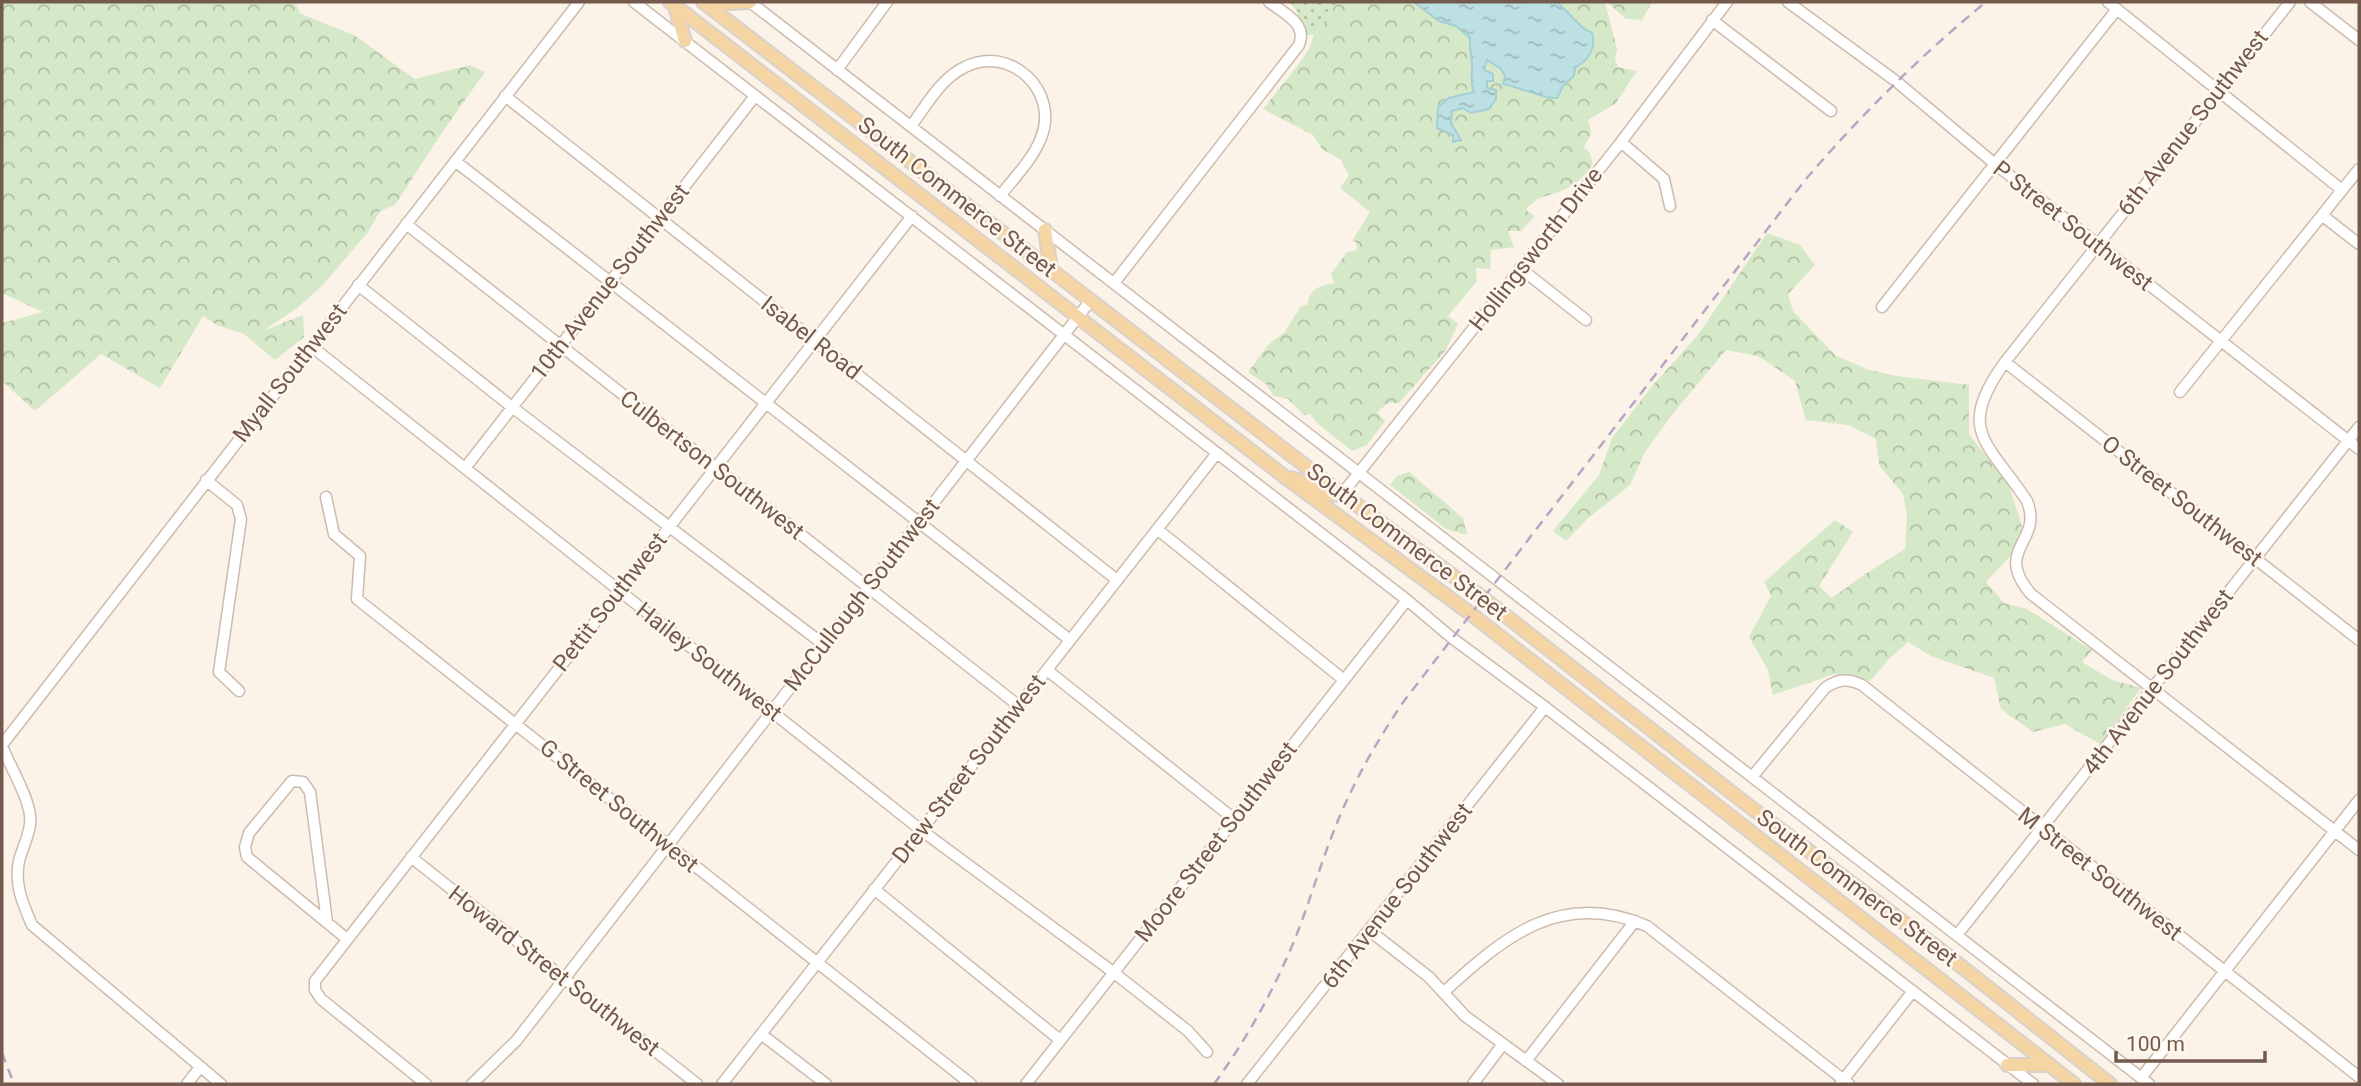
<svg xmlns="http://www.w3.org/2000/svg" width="2361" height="1086" font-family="Roboto,sans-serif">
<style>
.green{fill:url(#green-dots)}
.forest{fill:url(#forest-crowns)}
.water{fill:url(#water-ripples);stroke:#a4cfd5;stroke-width:2}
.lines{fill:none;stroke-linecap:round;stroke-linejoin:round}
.minor-casing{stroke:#cdbbae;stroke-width:13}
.major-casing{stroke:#d8d1cd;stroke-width:16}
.minor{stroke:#fff;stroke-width:10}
.major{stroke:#f6d5a4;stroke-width:12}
.rail{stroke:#b6a6c5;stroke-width:2.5;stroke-dasharray:10 7;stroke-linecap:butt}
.labels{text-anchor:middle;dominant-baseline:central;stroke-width:5;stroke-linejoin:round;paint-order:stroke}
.street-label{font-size:23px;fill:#745a4d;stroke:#fef7ee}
</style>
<defs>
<pattern id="green-dots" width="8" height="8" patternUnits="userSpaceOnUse" patternTransform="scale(1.75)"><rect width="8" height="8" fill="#d5e8c7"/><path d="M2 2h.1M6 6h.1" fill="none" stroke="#b1bfa4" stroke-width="1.8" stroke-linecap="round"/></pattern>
<pattern id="forest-crowns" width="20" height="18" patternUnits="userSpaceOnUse" patternTransform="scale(1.75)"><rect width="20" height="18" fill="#d5e8c7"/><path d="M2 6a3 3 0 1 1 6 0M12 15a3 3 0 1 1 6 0" fill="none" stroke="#b1bfa4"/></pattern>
<pattern id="water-ripples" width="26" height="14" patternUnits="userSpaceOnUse" patternTransform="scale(1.75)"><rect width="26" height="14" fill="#bde0e4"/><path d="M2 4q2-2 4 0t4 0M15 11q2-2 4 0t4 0" fill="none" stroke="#9eb9bb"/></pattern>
</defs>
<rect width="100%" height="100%" fill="#fbf3e8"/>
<!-- green -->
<path class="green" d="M 1290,2 L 1338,2 L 1314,35 L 1306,35 L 1296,10 Z"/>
<!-- forest -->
<path class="forest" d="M 2,2 L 294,2 L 301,14 L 354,35 L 415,79 L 470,65 L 485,72 L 443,131 L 395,205 L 380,211 L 368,232 L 322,286 L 297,308 L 263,331 L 303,315 L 304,337 L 275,360 L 244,334 L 217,325 L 203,316 L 160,388 L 101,354 L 35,411 L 2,381 L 2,323 L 43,312 L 2,293 Z
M 1338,2 L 1605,2 L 1617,49 L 1615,59 L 1618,67 L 1637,71 L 1615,104 L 1588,120 L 1591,133 L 1584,147 L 1590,153 L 1593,165 C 1584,177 1572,188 1556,193 C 1540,198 1538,196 1526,210 L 1535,216 L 1521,231 L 1508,231 L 1514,247 L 1491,250 L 1490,269 L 1476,268 L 1477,281 L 1448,316 L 1458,324 L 1446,350 L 1399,403 L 1388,403 L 1377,412 L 1385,421 L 1367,445 L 1352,451 L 1318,424 L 1310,414 L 1304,415 L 1288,399 L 1274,396 L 1266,384 L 1248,372 L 1268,345 L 1285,332 L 1300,307 L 1308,304 C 1308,289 1322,285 1334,283 L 1331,274 L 1347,252 L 1357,250 L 1356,242 L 1352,241 L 1370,212 L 1340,188 L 1349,175 L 1341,160 L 1322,149 L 1313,135 L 1263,109 L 1294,70 L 1308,51 L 1314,35 Z
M 1607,2 L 1655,2 L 1651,4 L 1642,20 L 1626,19 Z
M 1767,233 L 1800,245 L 1815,265 L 1788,294 L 1793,311 L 1835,355 L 1869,370 L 1897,376 L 1969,385 L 1969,434 L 2009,486 L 2022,526 L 2019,547 L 1986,582 L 2004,603 L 2027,609 L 2092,650 L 2082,662 L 2112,680 L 2141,688 L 2100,744 L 2065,724 L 2033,732 L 2001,709 L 1994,678 L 1931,656 L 1908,642 L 1889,659 L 1870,681 L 1834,674 L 1773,695 L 1768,670 L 1749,637 L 1771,596 L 1764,582 L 1835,520 L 1853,532 L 1819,586 L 1832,598 L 1865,574 L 1905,549 L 1907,517 L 1903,494 L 1879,465 L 1876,439 L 1848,425 L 1806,420 L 1795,381 L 1758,356 L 1726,350 L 1675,411 L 1645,452 L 1630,485 L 1587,519 L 1566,541 L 1553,531 L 1599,475 L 1612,438 L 1653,385 L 1698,335 Z
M 1409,472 L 1463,518 L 1467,535 L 1446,529 L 1390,485 L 1397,476 Z"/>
<!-- water -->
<path class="water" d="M 1414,2 L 1557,2 L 1583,28 L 1592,33 C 1597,48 1588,60 1575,68 L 1574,76 L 1563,86 L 1557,98 C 1543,99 1519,87 1503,84 L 1505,76 L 1501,69 L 1487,60 L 1484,70 L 1493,74 L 1493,81 L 1487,81 L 1487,88 L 1496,90 L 1496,99 L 1489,109 L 1471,113 L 1463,108 L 1452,111 L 1451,123 L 1461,140 L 1453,142 L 1453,135 L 1437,128 L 1438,107 L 1449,98 L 1474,92 C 1470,82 1472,79 1472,68 C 1473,60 1469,49 1470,38 L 1456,26 L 1439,21 Z"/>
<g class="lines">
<!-- minor casing -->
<g class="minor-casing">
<path id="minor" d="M 634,2 L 1407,600 L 1452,638 L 1545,707 L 2033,1084
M 750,2 L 2149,1084
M 1788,2 L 1897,82 L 1995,164 L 2359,449
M 2108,2 L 2342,190
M 2290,2 L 2005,362 C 1955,431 1988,442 2027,501 C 2044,543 1992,548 2031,594 L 2359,850
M 2310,2 L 2359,40
M 1712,20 L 1831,111
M 837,70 L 887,2
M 505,96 L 1117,580
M 911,126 C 926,106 941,78 965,67 C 1010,44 1060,91 1041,138 C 1033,159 1014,178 1000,196
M 1621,142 L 1664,179 L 1670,206
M 455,161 L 1070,640
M 2323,216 L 2359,244
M 406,224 L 1019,706
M 1520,268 L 1586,320
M 1114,283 L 1299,45 C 1308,24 1284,13 1269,2
M 358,285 L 512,407 L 823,644
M 1882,307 L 2117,9
M 311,346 L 921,830 L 1113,972 L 1188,1031 L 1207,1052
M 2005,362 L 2359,640
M 2180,392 L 2359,169
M 465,468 L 755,96
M 206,480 L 237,505 L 241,519 L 219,672 L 239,691
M 1342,494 L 1621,142 L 1727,2
M 326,497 L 334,534 L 360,556 L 357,599 L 971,1084
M 1157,529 L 1344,680
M 1047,670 L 1234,819
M 2,745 L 579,2
M 2,746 C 10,767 33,803 30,824 C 29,836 22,849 19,861 C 14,885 23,904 32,925 L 221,1084
M 1752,777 L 1825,688 C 1838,679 1848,678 1862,685 L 2359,1077
M 411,857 L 697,1084
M 874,889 L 1060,1040
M 327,922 L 310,792 L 303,782 L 292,781 L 249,833 L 245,847 L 247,857 L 347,939
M 1370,931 L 1429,977 L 1465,1016 L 1558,1084
M 1957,935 L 2359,427
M 1444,992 C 1505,936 1561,889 1647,926 L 1849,1084
M 761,1034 L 826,1084
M 1526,1061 L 1635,921
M 2141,1078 L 2359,800
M 187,1084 L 200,1067
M 426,1084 L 321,999 L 315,990 L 315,981 L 912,216
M 472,1084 L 516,1041 L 1091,300
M 722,1084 L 1217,453
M 1026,1084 L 1407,600
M 1247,1084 L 1545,707
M 1473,1084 L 1503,1044
M 1840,1084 L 1913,991"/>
</g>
<!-- major casing -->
<g class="major-casing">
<path id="major" d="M 670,2 L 1285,477 L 1471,614 L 2074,1084
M 703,2 L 1342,494 L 1483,598 L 1745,803 L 1943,952 L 2110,1084
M 706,4 L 750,2
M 675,6 L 685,41
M 1045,230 L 1051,270
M 1289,478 C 1309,480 1325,499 1342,494
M 2007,1065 L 2050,1065"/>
</g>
<!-- minor -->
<use href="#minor" class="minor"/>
<!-- major -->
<use href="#major" class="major"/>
<!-- rail -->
<path class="rail" d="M 2,1053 L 14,1084
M 1214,1084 C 1241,1047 1265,1006 1284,964 C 1304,922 1316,876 1333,833 C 1351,786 1376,742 1404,701 L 1806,179 C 1861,115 1921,55 1986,2"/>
</g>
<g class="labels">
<!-- street labels -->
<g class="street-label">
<text transform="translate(2193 123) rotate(-52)">6th Avenue Southwest</text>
<text transform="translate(957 197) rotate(38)">South Commerce Street</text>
<text transform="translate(2073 226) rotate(38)">P Street Southwest</text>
<text transform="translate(1536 249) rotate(-52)">Hollingsworth Drive</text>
<text transform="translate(610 282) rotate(-52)">10th Avenue Southwest</text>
<text transform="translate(811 338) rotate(38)">Isabel Road</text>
<text transform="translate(290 373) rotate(-52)">Myall Southwest</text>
<text transform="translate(712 465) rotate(38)">Culbertson Southwest</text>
<text transform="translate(2182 501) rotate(38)">O Street Southwest</text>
<text transform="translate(1407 542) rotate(37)">South Commerce Street</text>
<text transform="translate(862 595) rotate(-52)">McCullough Southwest</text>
<text transform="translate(610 602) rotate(-52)">Pettit Southwest</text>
<text transform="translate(709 662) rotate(38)">Hailey Southwest</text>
<text transform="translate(2158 682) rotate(-52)">4th Avenue Southwest</text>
<text transform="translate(969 769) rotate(-52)">Drew Street Southwest</text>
<text transform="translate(619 806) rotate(39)">G Street Southwest</text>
<text transform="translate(1216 842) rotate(-52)">Moore Street Southwest</text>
<text transform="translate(2100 874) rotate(38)">M Street Southwest</text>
<text transform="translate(1857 888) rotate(37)">South Commerce Street</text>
<text transform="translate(1397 896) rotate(-52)">6th Avenue Southwest</text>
<text transform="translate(554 971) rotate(38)">Howard Street Southwest</text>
</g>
</g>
<!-- border -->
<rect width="2361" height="1086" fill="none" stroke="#745a4d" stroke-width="7"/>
<!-- scale -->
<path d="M2116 1051v10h149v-10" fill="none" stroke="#745a4d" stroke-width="3.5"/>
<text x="2126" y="1051" font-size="21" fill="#745a4d" stroke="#fef7ee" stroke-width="5" paint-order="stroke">100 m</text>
</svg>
